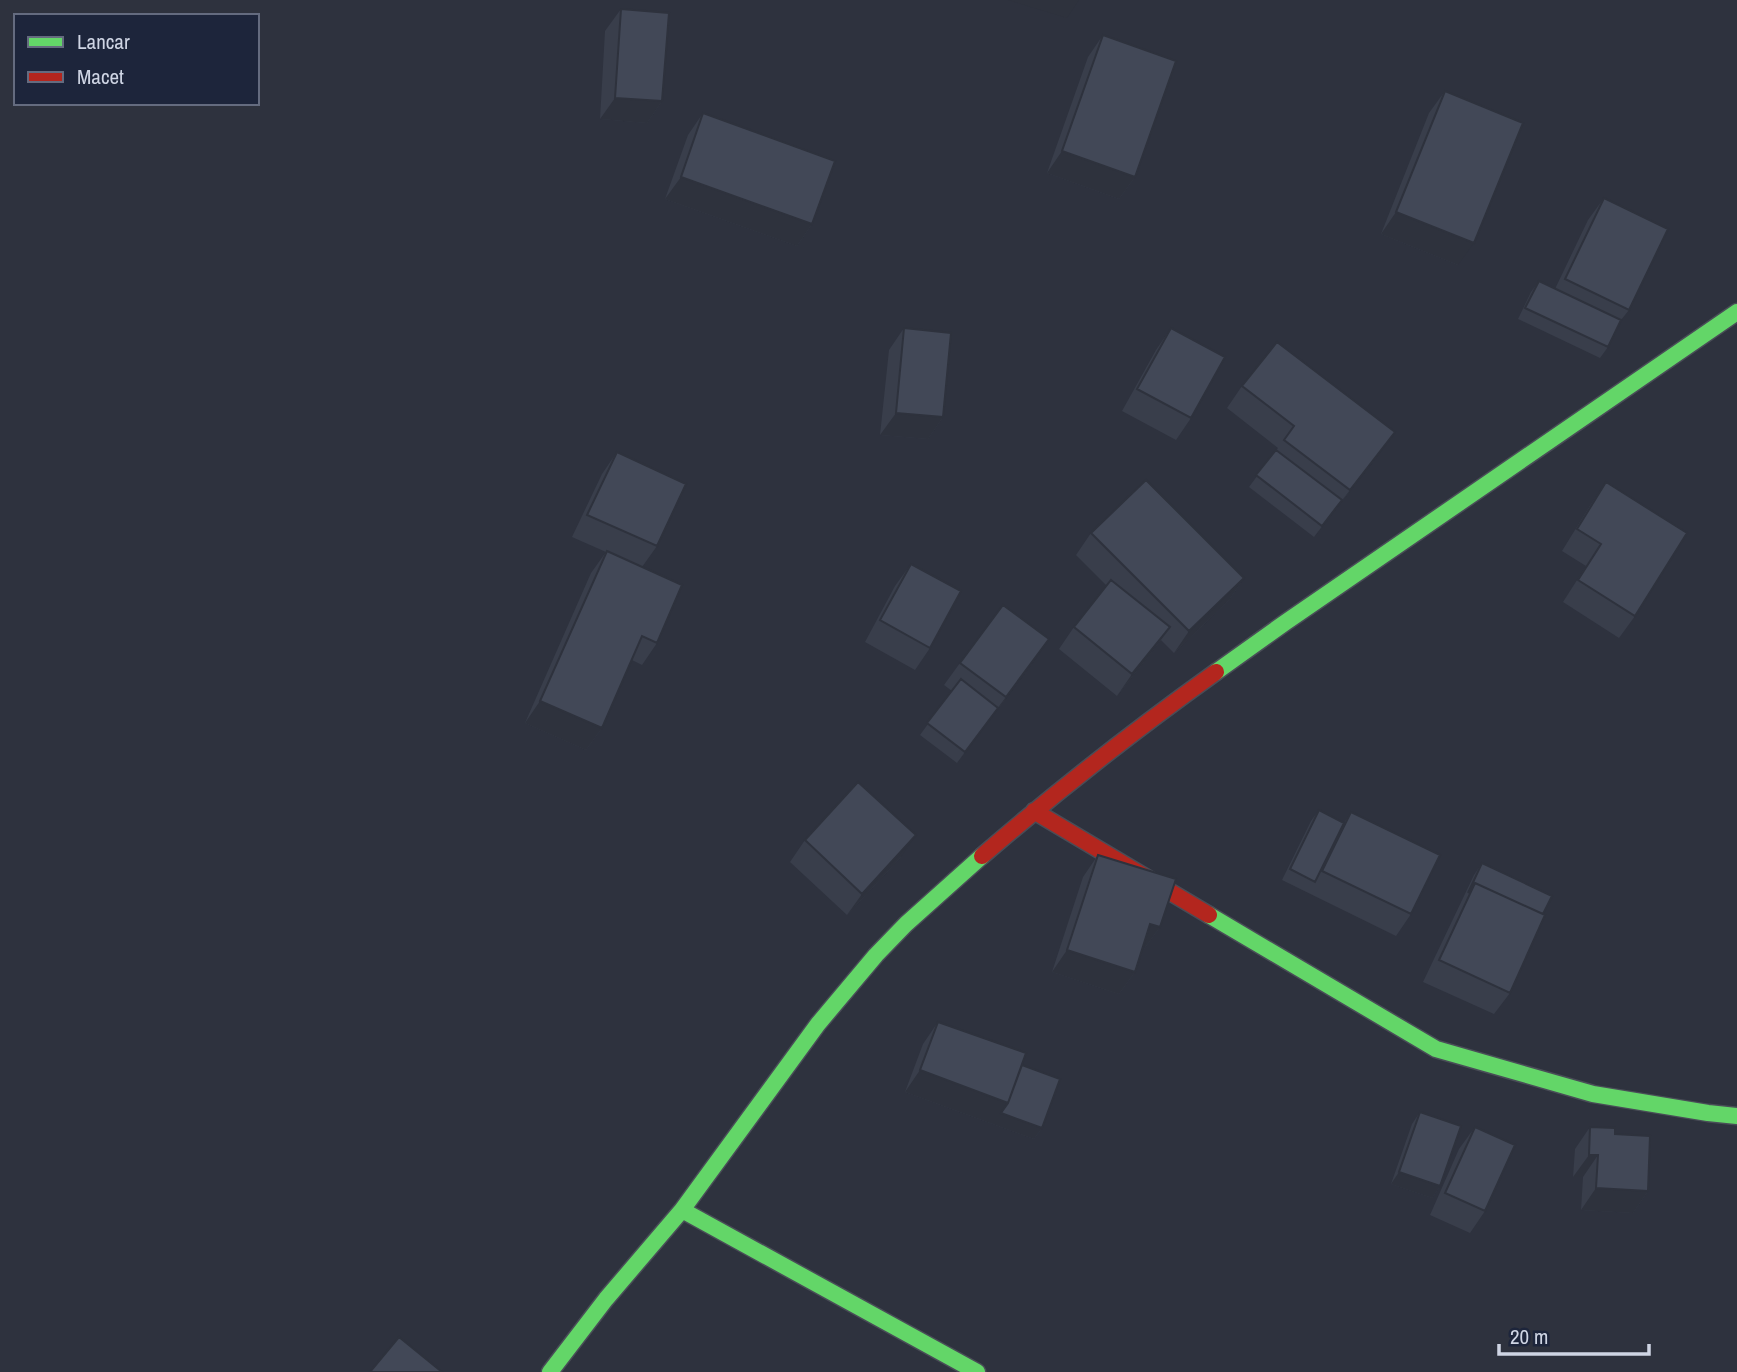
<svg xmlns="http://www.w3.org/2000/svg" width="1737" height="1372" font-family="'Archivo Narrow',sans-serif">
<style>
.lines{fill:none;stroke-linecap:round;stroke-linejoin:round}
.fast-casing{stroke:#494d57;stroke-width:19}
.jam-casing{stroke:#494d57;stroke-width:19}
.fast{stroke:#63d668;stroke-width:16}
.jam{stroke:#b3261e;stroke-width:16}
.wall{fill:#393e4b}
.shaded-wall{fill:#2e323d}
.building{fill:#424857;stroke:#2e323d;stroke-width:2}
</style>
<rect width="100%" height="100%" fill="#2e323e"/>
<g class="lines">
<!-- fast casing -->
<g class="fast-casing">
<path id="fast" d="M 1216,672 L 1286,622 L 1737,312
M 1209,915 L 1436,1049 L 1593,1094 L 1708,1113 L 1737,1116
M 682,1210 L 977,1372
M 550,1372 L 606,1299 L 682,1210 L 818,1024 L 876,955 L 906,924 L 982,856"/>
</g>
<!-- jam casing -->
<g class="jam-casing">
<path id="jam" d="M 1034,811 L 1209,915
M 982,856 C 1057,791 1135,730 1216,672"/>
</g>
<!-- fast -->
<use href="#fast" class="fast"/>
<!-- jam -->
<use href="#jam" class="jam"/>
</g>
<!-- wall -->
<path class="wall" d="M 621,9 L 662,101 L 647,123 L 600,119 L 605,31 Z
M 1103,35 L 1135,177 L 1119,199 L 1047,173 L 1088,57 Z
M 1445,91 L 1458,265 L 1381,234 L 1429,113 Z
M 703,113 L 812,224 L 797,246 L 665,199 L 688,135 Z
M 1604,198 L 1629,310 L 1621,320 L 1608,347 L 1600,358 L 1518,319 L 1531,292 L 1539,281 L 1555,289 L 1588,220 Z
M 904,328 L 943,417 L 928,439 L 880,435 L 889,350 Z
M 1171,328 L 1191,418 L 1176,440 L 1122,411 L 1156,350 Z
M 1242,386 L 1379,454 L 1314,537 L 1249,487 L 1278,448 L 1227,408 Z
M 617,452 L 657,546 L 642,567 L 657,643 L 642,665 L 632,660 L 602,728 L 586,750 L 525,723 L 591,573 L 606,552 L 572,537 L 602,474 Z
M 1606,482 L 1635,616 L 1619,638 L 1563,602 L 1586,566 L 1562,551 L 1591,504 Z
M 1091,533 L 1244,578 L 1229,600 L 1174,653 L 1161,640 L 1117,696 L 1059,649 L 1074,627 L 1107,586 L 1076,555 Z
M 911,564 L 930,648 L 915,670 L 865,642 L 895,586 Z
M 1034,661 L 957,763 L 920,735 L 952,691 L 944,685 L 960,663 Z
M 1319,810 L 1344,823 L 1351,812 L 1411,914 L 1396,936 L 1282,880 L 1311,821 Z
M 805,840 L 901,857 L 847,915 L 790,862 Z
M 1098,855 L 1160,927 L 1144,949 L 1142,948 L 1135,972 L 1119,994 L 1052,972 L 1083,877 Z
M 1482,863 L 1543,914 L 1510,993 L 1494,1014 L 1423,982 L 1474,875 Z
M 938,1022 L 1022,1065 L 1042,1128 L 1034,1139 L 905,1092 L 923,1044 Z
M 1420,1112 L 1440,1186 L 1432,1198 L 1391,1184 L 1412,1124 Z
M 1475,1127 L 1485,1211 L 1470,1233 L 1430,1215 L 1459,1149 Z
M 1590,1127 L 1615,1134 L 1648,1191 L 1633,1213 L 1581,1210 L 1583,1177 L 1573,1177 L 1575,1149 Z"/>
<!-- shaded-wall -->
<path class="shaded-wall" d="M 1008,0 L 1079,0 L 1067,18 Z
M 615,98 L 662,101 L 647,123 L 600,119 Z
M 1062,151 L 1135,177 L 1119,199 L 1047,173 Z
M 681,177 L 812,224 L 797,246 L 665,199 Z
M 1396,212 L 1474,243 L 1458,265 L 1381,234 Z
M 896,413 L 943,417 L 928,439 L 880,435 Z
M 1395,432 L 1379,454 L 1314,537 L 1350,490 Z
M 1244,578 L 1229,600 L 1174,653 L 1189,631 Z
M 1170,627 L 1154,649 L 1117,696 L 1132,674 Z
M 1049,639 L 1034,661 L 957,763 L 965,752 Z
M 540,701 L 602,728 L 586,750 L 525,723 Z
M 916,835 L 901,857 L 847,915 L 862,894 Z
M 1150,924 L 1160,927 L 1144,949 L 1134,945 Z
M 1067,950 L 1135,972 L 1119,994 L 1052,972 Z
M 920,1070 L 1008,1103 L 1042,1128 L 1034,1139 L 905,1092 Z
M 1589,1155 L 1598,1155 L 1583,1177 L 1573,1177 Z
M 1399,1172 L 1440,1186 L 1432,1198 L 1391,1184 Z
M 1596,1188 L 1648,1191 L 1633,1213 L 1581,1210 Z"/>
<!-- building -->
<path class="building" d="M 621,9 L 669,13 L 662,101 L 615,98 Z
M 1103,35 L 1176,61 L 1135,177 L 1062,151 Z
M 1445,91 L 1523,123 L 1474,243 L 1396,212 Z
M 703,113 L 835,161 L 812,224 L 681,177 Z
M 1604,198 L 1668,229 L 1629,310 L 1565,279 Z
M 1539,281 L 1621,320 L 1608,347 L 1525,308 Z
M 904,328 L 951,333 L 943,417 L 896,413 Z
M 1171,328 L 1225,357 L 1191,418 L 1137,389 Z
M 1277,342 L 1395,432 L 1350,490 L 1284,440 L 1294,426 L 1242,386 Z
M 1276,450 L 1342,500 L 1322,526 L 1256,475 Z
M 617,452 L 686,484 L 657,546 L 587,515 Z
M 1146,480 L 1244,578 L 1189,631 L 1091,533 Z
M 1606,482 L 1687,533 L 1635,616 L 1578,580 L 1601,544 L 1577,529 Z
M 607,551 L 682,585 L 657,643 L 642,636 L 602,728 L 540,701 Z
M 911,564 L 961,591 L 930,648 L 880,620 Z
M 1111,580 L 1170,627 L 1132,674 L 1074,627 Z
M 1003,605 L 1049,639 L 1006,697 L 960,663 Z
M 961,679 L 998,708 L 965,752 L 927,723 Z
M 858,782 L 916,835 L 862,894 L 805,840 Z
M 1319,810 L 1344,823 L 1315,882 L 1290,869 Z
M 1351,812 L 1440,855 L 1411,914 L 1322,871 Z
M 1098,855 L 1176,879 L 1160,927 L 1150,924 L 1135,972 L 1067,950 Z
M 1482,863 L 1552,896 L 1543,914 L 1475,883 L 1468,893 Z
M 1475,883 L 1545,915 L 1510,993 L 1439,960 Z
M 938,1022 L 1026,1053 L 1008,1103 L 920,1070 Z
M 1022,1065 L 1060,1079 L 1042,1128 L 1001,1113 L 1008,1103 Z
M 1420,1112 L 1461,1126 L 1440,1186 L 1399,1172 Z
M 1475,1127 L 1515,1145 L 1485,1211 L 1445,1193 Z
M 1590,1127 L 1615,1128 L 1615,1134 L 1650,1136 L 1648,1191 L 1596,1188 L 1598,1155 L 1589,1155 Z
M 399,1337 L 442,1372 L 370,1372 Z"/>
<!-- legend -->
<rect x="14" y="14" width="245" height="91" fill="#1d253b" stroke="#646b7f" stroke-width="2"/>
<rect x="28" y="37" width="35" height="10" fill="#63d668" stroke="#646b7f" stroke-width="2"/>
<text x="77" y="49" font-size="21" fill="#cfd5e4">Lancar</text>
<rect x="28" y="72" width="35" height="10" fill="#b3261e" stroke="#646b7f" stroke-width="2"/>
<text x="77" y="84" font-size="21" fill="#cfd5e4">Macet</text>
<!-- scale -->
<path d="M1499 1344v10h150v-10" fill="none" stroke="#cfd5e4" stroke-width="3.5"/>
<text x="1510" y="1344" font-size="21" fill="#cfd5e4" stroke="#1d253b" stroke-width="5" paint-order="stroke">20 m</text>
</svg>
